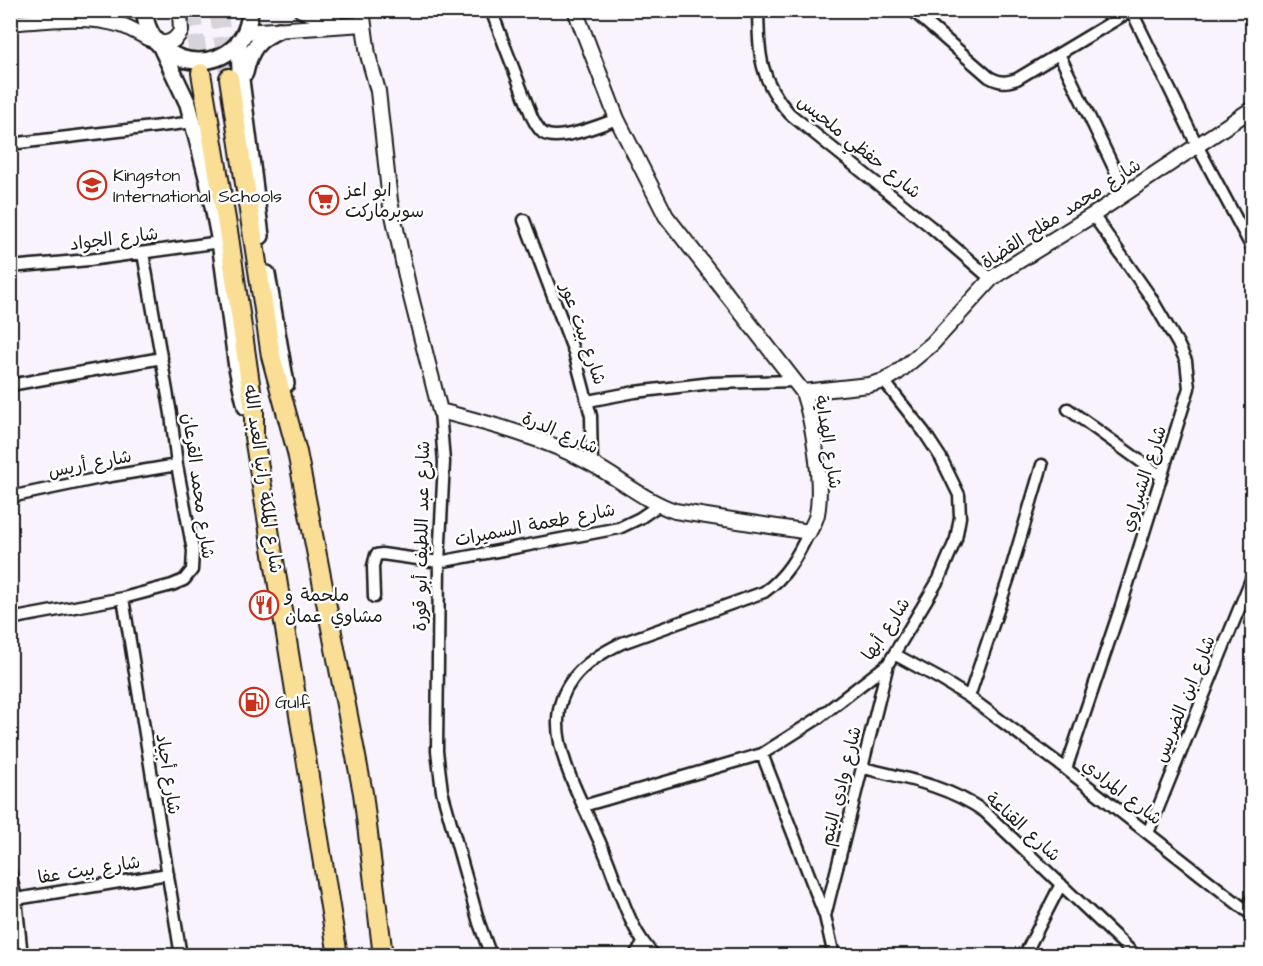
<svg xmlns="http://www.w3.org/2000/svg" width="1263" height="966" font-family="'Architects Daughter','Playpen Sans Arabic',sans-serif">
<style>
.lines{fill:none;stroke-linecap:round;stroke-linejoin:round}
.primary-tunnel{stroke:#d7d3da;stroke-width:18;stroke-dasharray:18 9;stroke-linecap:butt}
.minor-casing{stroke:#1c1c1c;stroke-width:15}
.tertiary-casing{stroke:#1c1c1c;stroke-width:18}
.secondary-casing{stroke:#1c1c1c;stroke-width:20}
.primary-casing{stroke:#1c1c1c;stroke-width:22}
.minor{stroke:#fff;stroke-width:10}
.tertiary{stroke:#fff;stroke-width:14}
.secondary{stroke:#fff;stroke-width:15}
.primary{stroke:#fbde96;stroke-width:18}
.labels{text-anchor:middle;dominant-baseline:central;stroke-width:5;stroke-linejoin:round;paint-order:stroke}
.street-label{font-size:18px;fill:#1c1c1c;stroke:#fff}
.poi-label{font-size:18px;fill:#1c1c1c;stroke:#fff;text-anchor:start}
</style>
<rect width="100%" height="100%" fill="#f8f3fc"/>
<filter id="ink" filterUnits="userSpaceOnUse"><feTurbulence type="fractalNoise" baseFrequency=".0167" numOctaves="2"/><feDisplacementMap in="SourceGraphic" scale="12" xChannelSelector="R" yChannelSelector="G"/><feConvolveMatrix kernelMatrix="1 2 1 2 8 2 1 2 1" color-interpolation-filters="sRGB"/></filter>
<g filter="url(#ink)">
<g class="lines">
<!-- primary-tunnel -->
<path class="primary-tunnel" d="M 191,10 L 201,73
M 218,10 L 229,78"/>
<!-- minor casing -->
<g class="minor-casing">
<path id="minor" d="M 491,10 L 532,117 C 535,123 538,129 543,133 C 558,143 600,125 617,119
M 758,10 C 759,54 759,80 790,114 L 931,227 L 991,279
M 912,10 L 989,77 C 1000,83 1006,83 1017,79 L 1132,10
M 1131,10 L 1197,145 L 1252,248
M 1059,54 L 1126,193
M 10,144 L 194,122
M 524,220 L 574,352 L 591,416 L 592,464
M 10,267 L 89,260 L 220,242
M 10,385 L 162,358
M 588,401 L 635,392 L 712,383 L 795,381
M 1068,409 L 1161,476
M 440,411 L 444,462 L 439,562 L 437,751 L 442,791 L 479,923 L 491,956
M 10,497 L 105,477 L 177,465
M 374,597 L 373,566 L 376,555 L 382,554 L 439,562 L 619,528 L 640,518 L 659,505
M 123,598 L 181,956
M 10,619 L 123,598 L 172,585 L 184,580 L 192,570 L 193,551 L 177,465 L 171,414 L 143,253
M 894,654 L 940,679 L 969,697 L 1066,769 L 1252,915
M 969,697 L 1008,580 L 1042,465
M 762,754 L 825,916 L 834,956
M 863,768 C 905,778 949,786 985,812 L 1136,956
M 1066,769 L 1121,606 L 1189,388 L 1186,361 L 1178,344 L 1150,296 L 1093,215
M 583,806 L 762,754 L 817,719 L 888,664 L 939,579 L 956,539 L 960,517 L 959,495 L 941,458 L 924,432 L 884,381
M 1148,833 L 1252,577
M 10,872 L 16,899 L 22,956
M 16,899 L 168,874
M 1246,910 L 1252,899
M 825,916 L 888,664
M 634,956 L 643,944
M 655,956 C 629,931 619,887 605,854 C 572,774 510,695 622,643 L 764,592 C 786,577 798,555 809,532
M 1024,956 L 1061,884"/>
</g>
<!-- tertiary casing -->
<g class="tertiary-casing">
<path id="tertiary" d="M 301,10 L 336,23
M 362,10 L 368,55 L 378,91 L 390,201 L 408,285 L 440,411 C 491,424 545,438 592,464 C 620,479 645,501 675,511 L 809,532 C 812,526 816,520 817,514 C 823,483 813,422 803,392 L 666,216 L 617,119 L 575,10
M 10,23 C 46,20 86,14 121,25 C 135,29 149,42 163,43 C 172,44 177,38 181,31 L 180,10
M 245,32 L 363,24
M 803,392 L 869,385 L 884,381 L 897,373 L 932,344 L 991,279 L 1001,272 L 1093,215 L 1252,109"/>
</g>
<!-- secondary casing -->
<g class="secondary-casing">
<path id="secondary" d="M 144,10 C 151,78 247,78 250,10
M 239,41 L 240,72 L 261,236
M 161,47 L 188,104 L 208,181 L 220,242 L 237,368 L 246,407
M 245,73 C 250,49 257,40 279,30
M 267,274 L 286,384"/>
</g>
<!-- primary casing -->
<g class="primary-casing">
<path id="primary" d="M 201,73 L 229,237 L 254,411 L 254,437 L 338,956
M 229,78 L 271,356 L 297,452 L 363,793 L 383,956"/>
</g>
<!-- minor -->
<use href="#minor" class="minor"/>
<!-- tertiary -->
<use href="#tertiary" class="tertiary"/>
<!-- secondary -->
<use href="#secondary" class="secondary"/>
<!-- primary -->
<use href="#primary" class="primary"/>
</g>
</g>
<!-- icons -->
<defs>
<g id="school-ring" transform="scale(1.5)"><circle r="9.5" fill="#fff" stroke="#c8321e" stroke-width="1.5"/><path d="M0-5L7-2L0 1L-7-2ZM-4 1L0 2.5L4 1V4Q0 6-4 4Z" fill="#c8321e"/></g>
<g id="supermarket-ring" transform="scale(1.5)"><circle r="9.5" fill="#fff" stroke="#c8321e" stroke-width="1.5"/><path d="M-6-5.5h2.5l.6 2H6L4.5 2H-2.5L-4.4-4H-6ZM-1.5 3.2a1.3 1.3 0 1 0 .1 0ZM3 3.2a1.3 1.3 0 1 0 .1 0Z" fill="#c8321e"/></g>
<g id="restaurant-ring" transform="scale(1.5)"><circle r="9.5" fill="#fff" stroke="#c8321e" stroke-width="1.5"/><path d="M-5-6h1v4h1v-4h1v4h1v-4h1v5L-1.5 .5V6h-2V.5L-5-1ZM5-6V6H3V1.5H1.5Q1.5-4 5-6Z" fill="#c8321e"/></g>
<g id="fuel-ring" transform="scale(1.5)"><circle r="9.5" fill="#fff" stroke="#c8321e" stroke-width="1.5"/><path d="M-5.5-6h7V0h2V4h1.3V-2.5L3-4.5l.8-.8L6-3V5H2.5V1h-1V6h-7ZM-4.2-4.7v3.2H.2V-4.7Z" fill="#c8321e"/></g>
</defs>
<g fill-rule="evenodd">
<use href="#school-ring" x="92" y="185"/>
<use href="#supermarket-ring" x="324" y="200"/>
<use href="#restaurant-ring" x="264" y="605"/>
<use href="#fuel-ring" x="254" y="702"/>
</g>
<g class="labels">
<!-- street labels -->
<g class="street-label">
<text transform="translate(859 147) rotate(39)">شارع حفظي ملحيس</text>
<text transform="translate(1061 214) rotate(-33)">شارع محمد مفلح القضاة</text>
<text transform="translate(114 239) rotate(-7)">شارع الجواد</text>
<text transform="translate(583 334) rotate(71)">شارع بيت عور</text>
<text transform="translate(560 433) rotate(23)">شارع الدرة</text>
<text transform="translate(828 442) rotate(81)">شارع الهداية</text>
<text transform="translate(90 464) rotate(-11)">شارع أريس</text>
<text transform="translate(263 479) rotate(82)">شارع الملكة رانيا العبد الله</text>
<text transform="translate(1144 479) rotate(-72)">شارع الشبراوي</text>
<text transform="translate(198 486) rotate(82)">شارع محمد القرعان</text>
<text transform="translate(535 525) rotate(-11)">شارع طعمة السميرات</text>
<text transform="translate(422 536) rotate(-89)">شارع عبد اللطيف أبو قورة</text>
<text transform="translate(886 629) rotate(-56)">شارع أبها</text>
<text transform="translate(1185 699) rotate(-68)">شارع ابن الضريس</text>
<text transform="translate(168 774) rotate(81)">شارع أجياد</text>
<text transform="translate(841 786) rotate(-76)">شارع وادي اليتم</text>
<text transform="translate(1122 792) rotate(38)">شارع المرادي</text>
<text transform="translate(1023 827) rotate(42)">شارع القناعة</text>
<text transform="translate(89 870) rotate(-9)">شارع بيت عفا</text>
</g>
<!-- poi labels -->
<g class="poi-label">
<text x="113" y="175">Kingston<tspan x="113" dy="21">International Schools</tspan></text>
<text x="345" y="190">ابو اعز<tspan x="345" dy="21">سوبرماركت</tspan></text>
<text x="285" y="595">ملحمة و<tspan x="285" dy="21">مشاوي عمان</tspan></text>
<text x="275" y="702">Gulf</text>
</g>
</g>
<!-- margin -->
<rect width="1263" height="966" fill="none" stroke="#fff" stroke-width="36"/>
<rect x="18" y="18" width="1227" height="930" fill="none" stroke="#1c1c1c" stroke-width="2" filter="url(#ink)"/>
</svg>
